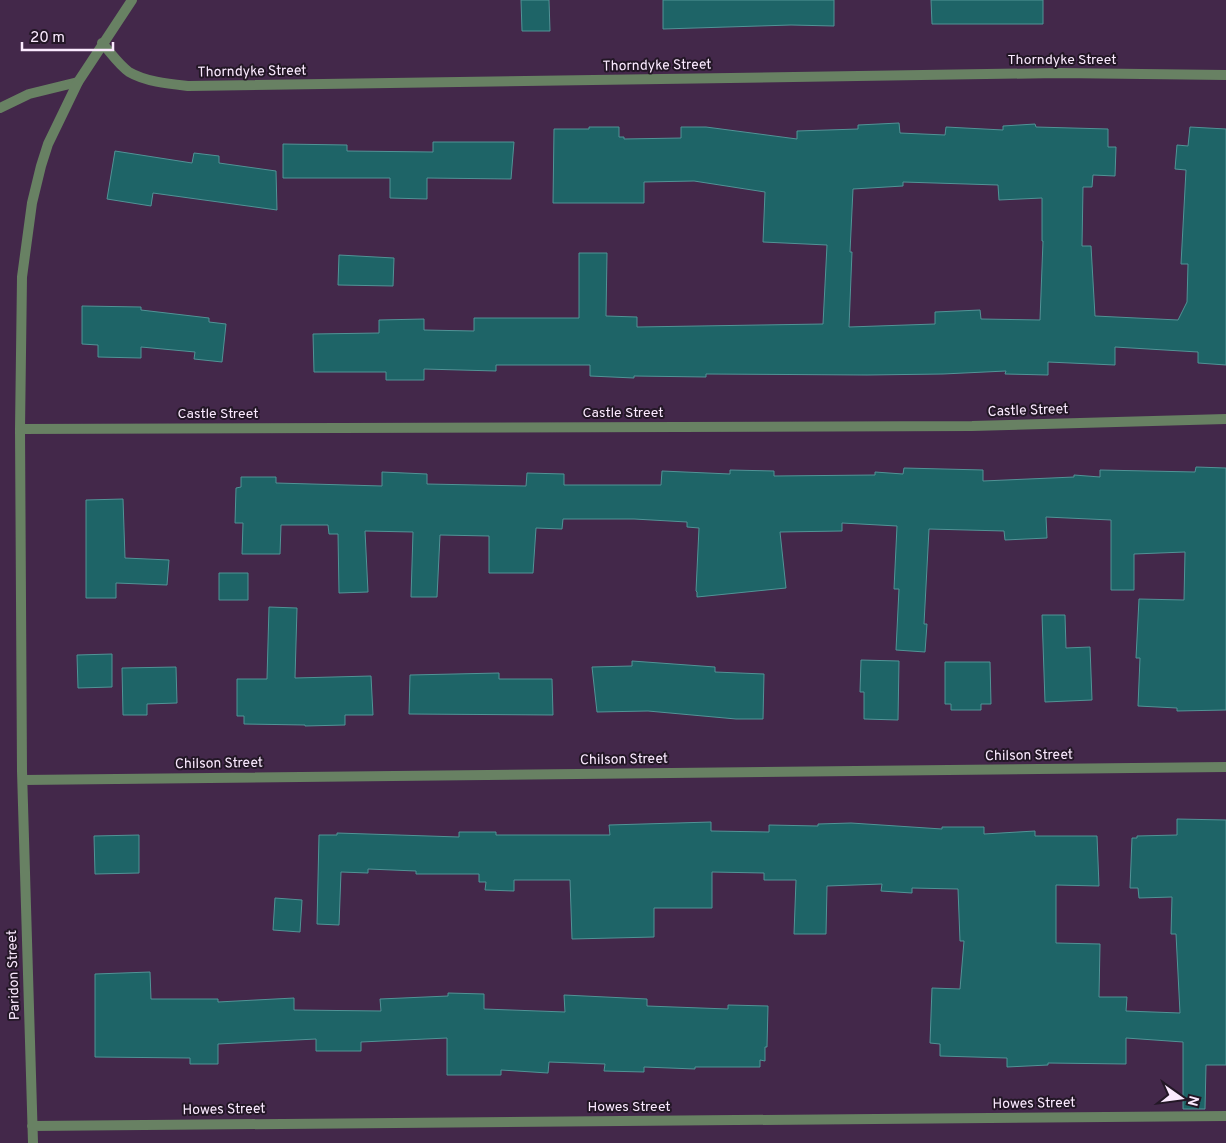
<svg xmlns="http://www.w3.org/2000/svg" width="1226" height="1143" font-family="Overpass,sans-serif">
<style>
.building{fill:#1e6467;stroke:#519396;fill-rule:evenodd}
.lines{fill:none;stroke-linecap:round;stroke-linejoin:round}
.lane{stroke:#688163;stroke-width:10}
.street{stroke:#688163;stroke-width:10}
.labels{text-anchor:middle;dominant-baseline:central;stroke-width:4;stroke-linejoin:round;paint-order:stroke}
.street-label{font-size:14px;fill:#fbeaff;stroke:#231726}
</style>
<rect width="100%" height="100%" fill="#43284a"/>
<!-- building -->
<path class="building" d="M 521,0 L 549,0 L 550,31 L 522,31 Z
M 663,0 L 834,0 L 834,26 L 791,25 L 663,29 Z
M 931,0 L 1043,0 L 1043,24 L 932,24 Z
M 899,123 L 900,133 L 945,135 L 946,127 L 1003,130 L 1003,126 L 1035,124 L 1036,127 L 1108,129 L 1108,147 L 1116,147 L 1115,176 L 1093,175 L 1092,187 L 1083,187 L 1082,246 L 1091,246 L 1095,316 L 1178,320 L 1187,302 L 1188,264 L 1181,264 L 1186,170 L 1175,169 L 1177,145 L 1188,146 L 1190,127 L 1226,129 L 1226,365 L 1198,363 L 1198,352 L 1115,347 L 1115,365 L 1048,362 L 1048,375 L 1005,374 L 1006,371 L 943,374 L 867,375 L 706,374 L 706,377 L 634,376 L 634,378 L 590,376 L 590,365 L 496,365 L 496,371 L 424,369 L 424,380 L 386,380 L 386,372 L 314,372 L 313,334 L 379,333 L 379,320 L 424,319 L 424,330 L 474,331 L 474,318 L 579,318 L 579,253 L 607,253 L 606,316 L 637,317 L 637,327 L 823,324 L 827,245 L 763,242 L 765,192 L 694,181 L 644,182 L 644,203 L 553,203 L 554,129 L 589,129 L 589,127 L 619,127 L 619,137 L 624,137 L 624,139 L 681,138 L 681,127 L 706,127 L 797,139 L 797,131 L 858,129 L 858,125 ZM 903,182 L 998,185 L 999,200 L 1042,198 L 1042,241 L 1043,241 L 1040,320 L 981,319 L 980,310 L 935,312 L 935,324 L 849,327 L 852,252 L 850,252 L 853,189 L 903,186 Z
M 433,142 L 514,142 L 511,179 L 427,178 L 427,199 L 390,198 L 390,178 L 283,178 L 283,144 L 347,145 L 347,151 L 433,152 Z
M 115,151 L 192,163 L 194,153 L 219,156 L 219,163 L 276,171 L 277,210 L 153,193 L 151,206 L 107,199 Z
M 339,255 L 394,258 L 393,286 L 338,285 Z
M 82,306 L 141,307 L 141,310 L 209,318 L 209,322 L 226,324 L 222,362 L 194,359 L 195,352 L 141,347 L 141,358 L 98,357 L 98,345 L 82,344 Z
M 1196,467 L 1226,468 L 1226,710 L 1177,711 L 1177,708 L 1138,706 L 1140,658 L 1136,658 L 1139,599 L 1184,600 L 1185,552 L 1134,554 L 1134,590 L 1111,590 L 1111,520 L 1046,517 L 1047,538 L 1005,540 L 1004,531 L 929,529 L 924,624 L 927,624 L 925,652 L 896,650 L 899,589 L 894,589 L 897,526 L 842,523 L 842,531 L 780,532 L 786,588 L 697,597 L 697,592 L 696,591 L 699,528 L 687,527 L 687,522 L 634,519 L 563,519 L 562,529 L 536,528 L 533,573 L 489,573 L 489,536 L 440,535 L 437,597 L 411,597 L 413,532 L 365,531 L 368,592 L 339,593 L 338,534 L 329,534 L 328,525 L 281,525 L 280,554 L 242,554 L 243,523 L 235,523 L 236,488 L 241,487 L 241,477 L 276,477 L 276,483 L 382,486 L 382,472 L 427,474 L 427,484 L 526,486 L 527,473 L 564,474 L 564,485 L 661,485 L 662,471 L 730,474 L 730,470 L 774,471 L 774,476 L 875,475 L 875,472 L 903,474 L 904,468 L 983,470 L 983,481 L 1074,477 L 1074,475 L 1100,477 L 1100,470 L 1195,472 Z
M 123,499 L 125,558 L 169,560 L 167,585 L 116,583 L 116,598 L 86,598 L 86,500 Z
M 219,573 L 248,573 L 248,600 L 219,600 Z
M 269,607 L 297,608 L 295,678 L 371,676 L 373,715 L 345,715 L 345,725 L 305,726 L 305,725 L 244,724 L 244,716 L 237,716 L 237,679 L 267,679 Z
M 1042,615 L 1065,615 L 1066,648 L 1090,647 L 1092,700 L 1045,702 Z
M 112,654 L 112,687 L 78,688 L 77,655 Z
M 861,660 L 899,661 L 898,720 L 864,719 L 864,692 L 860,692 Z
M 632,661 L 715,667 L 715,672 L 764,674 L 763,719 L 736,719 L 648,711 L 597,712 L 592,667 L 632,666 Z
M 945,662 L 990,662 L 991,704 L 981,704 L 981,710 L 951,710 L 951,704 L 945,704 Z
M 176,667 L 177,703 L 147,704 L 147,715 L 123,715 L 122,668 Z
M 499,673 L 499,679 L 552,679 L 553,715 L 409,714 L 410,675 Z
M 1177,819 L 1226,820 L 1226,1065 L 1206,1065 L 1205,1109 L 1183,1109 L 1183,1042 L 1126,1038 L 1126,1064 L 1048,1063 L 1048,1065 L 1007,1067 L 1007,1058 L 940,1056 L 940,1044 L 930,1043 L 932,988 L 960,989 L 964,941 L 960,941 L 958,889 L 912,888 L 912,893 L 881,891 L 882,884 L 827,886 L 826,934 L 794,934 L 796,880 L 764,880 L 764,873 L 712,872 L 712,908 L 654,908 L 654,937 L 572,939 L 570,880 L 514,880 L 514,891 L 485,890 L 486,882 L 479,882 L 479,874 L 416,874 L 416,871 L 368,869 L 368,873 L 341,872 L 339,925 L 317,924 L 319,835 L 337,835 L 337,833 L 459,837 L 459,832 L 496,832 L 496,835 L 610,835 L 609,825 L 711,822 L 711,831 L 769,832 L 769,825 L 818,826 L 818,824 L 851,823 L 942,829 L 942,827 L 984,827 L 984,834 L 1035,831 L 1035,836 L 1097,836 L 1099,886 L 1056,885 L 1056,943 L 1100,944 L 1099,997 L 1127,997 L 1126,1011 L 1180,1013 L 1176,934 L 1171,934 L 1172,897 L 1139,898 L 1138,888 L 1130,888 L 1132,838 L 1137,838 L 1137,836 L 1177,835 Z
M 139,835 L 139,873 L 95,874 L 94,836 Z
M 275,898 L 302,900 L 300,932 L 273,930 Z
M 150,972 L 151,999 L 218,999 L 218,1002 L 294,998 L 294,1010 L 381,1011 L 380,999 L 448,996 L 448,993 L 484,994 L 484,1009 L 565,1012 L 564,995 L 647,999 L 647,1006 L 728,1009 L 728,1005 L 768,1006 L 767,1047 L 765,1047 L 765,1061 L 760,1060 L 760,1067 L 695,1067 L 695,1069 L 644,1067 L 644,1072 L 604,1071 L 605,1064 L 549,1062 L 548,1073 L 501,1070 L 501,1075 L 447,1075 L 447,1038 L 361,1042 L 361,1051 L 316,1051 L 316,1039 L 218,1044 L 218,1064 L 190,1064 L 190,1058 L 95,1057 L 95,974 Z"/>
<g class="lines">
<!-- lane -->
<path class="lane" d="M 0,108 L 29,94 L 78,82"/>
<!-- street -->
<path class="street" d="M 102,43 C 111,53 119,65 129,72 C 146,82 170,84 189,86 L 1059,73 L 1226,75
M 20,429 L 972,426 L 1226,419
M 23,780 L 1226,767
M 32,1126 L 1226,1116
M 33,1143 L 22,771 L 20,429 L 22,277 L 32,203 L 41,166 L 48,144 L 78,82 L 132,0"/>
</g>
<g class="labels">
<!-- street labels -->
<g class="street-label">
<text x="1062" y="60">Thorndyke Street</text>
<text transform="translate(657 66) rotate(-1)">Thorndyke Street</text>
<text transform="translate(252 72) rotate(-1)">Thorndyke Street</text>
<text transform="translate(1028 411) rotate(-2)">Castle Street</text>
<text x="623" y="413">Castle Street</text>
<text x="218" y="414">Castle Street</text>
<text transform="translate(1029 756) rotate(-1)">Chilson Street</text>
<text transform="translate(624 760) rotate(-1)">Chilson Street</text>
<text transform="translate(219 764) rotate(-1)">Chilson Street</text>
<text transform="translate(14 975) rotate(-92)">Paridon Street</text>
<text transform="translate(1034 1104) rotate(-1)">Howes Street</text>
<text x="629" y="1107">Howes Street</text>
<text transform="translate(224 1110) rotate(-1)">Howes Street</text>
</g>
</g>
<!-- north arrow -->
<g transform="translate(1181 1098) rotate(104)" stroke="#231726" stroke-width="4" paint-order="stroke">
<path d="M0-4L9 19L0 12L-9 19Z" fill="#fbeaff"/>
<text y="-8" font-size="14" font-weight="bold" text-anchor="middle" fill="#fbeaff">N</text>
</g>
<!-- scale -->
<path d="M22 42v8h91v-8" fill="none" stroke="#fbeaff" stroke-width="2.5"/>
<text x="30" y="42" font-size="15" fill="#fbeaff" stroke="#231726" stroke-width="4" paint-order="stroke">20 m</text>
</svg>
